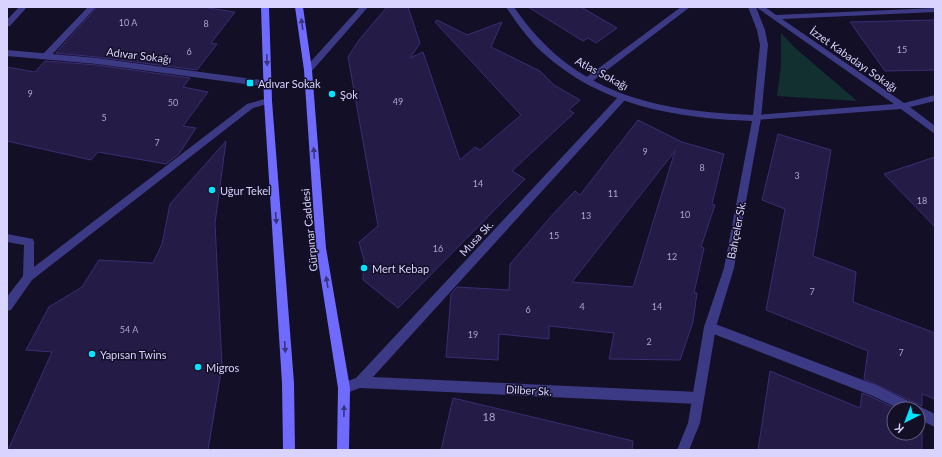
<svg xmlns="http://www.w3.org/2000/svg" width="942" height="457" font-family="Lato,sans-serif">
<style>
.green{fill:#12302f}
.building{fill:#241b47;stroke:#3b2d73;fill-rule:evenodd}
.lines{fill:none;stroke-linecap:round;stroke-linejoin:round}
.service{fill:#3d3a85;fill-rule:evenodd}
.minor{fill:#3d3a85;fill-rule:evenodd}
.tertiary{fill:#3d3a85;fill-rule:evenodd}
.secondary{fill:#6f6bff;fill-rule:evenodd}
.oneway{fill:#38347d}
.poi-dot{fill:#00e5ff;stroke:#130f26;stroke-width:1.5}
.labels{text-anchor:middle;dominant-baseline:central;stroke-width:3;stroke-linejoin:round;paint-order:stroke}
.number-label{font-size:9px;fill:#aca6d1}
.street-label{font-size:11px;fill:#d9d4ff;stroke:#130f26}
.poi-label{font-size:11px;fill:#d9d4ff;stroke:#130f26;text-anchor:start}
.near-number-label{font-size:11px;fill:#aca6d1}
</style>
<rect width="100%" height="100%" fill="#130f26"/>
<!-- green -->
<path class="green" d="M 781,33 L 794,47 L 857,101 L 777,96 L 781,66 Z"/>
<!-- building -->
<path class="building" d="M 97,7 L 202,7 L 235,12 L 211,43 L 217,44 L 197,70 L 97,57 L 56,53 Z
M 387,7 L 408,7 L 420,43 L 410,58 L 423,52 L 460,160 L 475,147 L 480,150 L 521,115 L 435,22 L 437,20 L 467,35 L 502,22 L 491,47 L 540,71 L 554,85 L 580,100 L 569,110 L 574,113 L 512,171 L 525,179 L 398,308 L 363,280 L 364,260 L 359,242 L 378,226 L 348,57 L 359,40 Z
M 528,7 L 581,7 L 617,28 L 596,43 L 588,38 L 583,41 Z
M 935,20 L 935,70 L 885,71 L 850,22 Z
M 45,61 L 97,65 L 190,78 L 183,87 L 208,92 L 183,126 L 196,128 L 179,154 L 166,164 L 98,152 L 91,160 L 7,141 L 7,67 L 35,72 Z
M 638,120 L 682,142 L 724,154 L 712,204 L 715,205 L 701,247 L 704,248 L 694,293 L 697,293 L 693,322 L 680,360 L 609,359 L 614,333 L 549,326 L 549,339 L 499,334 L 498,360 L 446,357 L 451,294 L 457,287 L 509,290 L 510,264 L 555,212 L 575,191 L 580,195 ZM 675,151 L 633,287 L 572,282 Z
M 778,134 L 831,150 L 813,256 L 856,272 L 853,302 L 935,333 L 935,399 L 922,394 L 922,406 L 864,379 L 868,351 L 766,310 L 785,209 L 762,200 Z
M 226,141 L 215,223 L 222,366 L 208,450 L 8,450 L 52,352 L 26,350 L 49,307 L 82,287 L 99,260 L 153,263 L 162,244 L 170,204 Z
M 935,157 L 935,227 L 884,174 Z
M 770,371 L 860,408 L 862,393 L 872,397 L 896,409 L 894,409 L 894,433 L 918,433 L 918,421 L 922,423 L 922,450 L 758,450 Z
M 453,398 L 633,441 L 632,450 L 441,450 Z"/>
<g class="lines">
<!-- service -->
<path class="service" d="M 88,7 L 96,7 L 49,58 L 43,58 L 43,54 Z
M 710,322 L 876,385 L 935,414 L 935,427 L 918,419 L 918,409 L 899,409 L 873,396 L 706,331 L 704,327 L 706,323 Z"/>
<!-- minor -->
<path class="minor" d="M 19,7 L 27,7 L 10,26 L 7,26 L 7,20 Z
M 360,7 L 368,7 L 311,72 L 305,72 L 305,68 Z
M 681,7 L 690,7 L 590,83 L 584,83 L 584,79 Z
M 756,7 L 765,7 L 776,15 L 935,8 L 935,12 L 782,19 L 904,103 L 935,95 L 935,101 L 910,107 L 935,126 L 935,134 L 901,109 L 754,120 L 753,118 L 754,116 L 757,115 L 894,104 Z
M 7,50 L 97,58 L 268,81 L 272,84 L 268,87 L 97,64 L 7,56 Z
M 622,95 L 625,96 L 626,98 L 625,100 L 373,377 L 698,392 L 702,394 L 704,398 L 702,402 L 698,404 L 360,388 L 344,394 L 340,392 L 338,388 L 340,384 L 356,378 L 619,96 Z
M 268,98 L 271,99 L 272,101 L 271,103 L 253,108 L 32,280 L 11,310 L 7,311 L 7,297 L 23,276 L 24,245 L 7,242 L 7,234 L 33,239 L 34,242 L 34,267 L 247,104 Z"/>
<!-- tertiary -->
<path class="tertiary" d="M 506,7 L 514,7 C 573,94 654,111 753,115 L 760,45 L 757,30 L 748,7 L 756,7 L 765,30 L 768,45 L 761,118 L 734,268 L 716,327 L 700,423 L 689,450 L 677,450 L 688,423 L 704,327 L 724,268 L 752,121 C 675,118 601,106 542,52 C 528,39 517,23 506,7 Z"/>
<!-- secondary -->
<path class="secondary" d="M 261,7 L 269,7 L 272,101 L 294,383 L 295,450 L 283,450 L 282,383 L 264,101 Z
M 295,7 L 303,7 L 312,70 L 326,248 L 350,388 L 349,450 L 337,450 L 338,388 L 316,248 L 304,70 Z"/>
</g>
<!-- one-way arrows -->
<defs><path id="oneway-solid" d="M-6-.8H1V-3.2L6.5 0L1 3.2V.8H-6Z"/></defs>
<g class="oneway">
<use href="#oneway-solid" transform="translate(302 24) rotate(-98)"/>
<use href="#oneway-solid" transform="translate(267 60) rotate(88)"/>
<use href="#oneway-solid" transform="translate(314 153) rotate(-94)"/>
<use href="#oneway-solid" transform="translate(276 218) rotate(86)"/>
<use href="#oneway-solid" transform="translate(327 282) rotate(-99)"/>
<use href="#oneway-solid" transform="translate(285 347) rotate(86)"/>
<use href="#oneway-solid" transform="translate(344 411) rotate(-89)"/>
</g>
<!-- markers -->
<g class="poi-dot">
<rect x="246" y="79" width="8" height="8" rx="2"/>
<circle cx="332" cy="94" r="4"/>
<circle cx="212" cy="190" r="4"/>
<circle cx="364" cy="268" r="4"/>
<circle cx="92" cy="354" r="4"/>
<circle cx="198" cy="367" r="4"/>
</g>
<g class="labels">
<!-- number labels -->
<g class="number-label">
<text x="128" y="22">10 A</text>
<text x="206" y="23">8</text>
<text x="902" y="49">15</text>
<text x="189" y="51">6</text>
<text x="30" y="93">9</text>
<text x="398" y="101">49</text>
<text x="173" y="102">50</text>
<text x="104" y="117">5</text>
<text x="157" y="142">7</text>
<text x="645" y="151">9</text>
<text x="702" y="167">8</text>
<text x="797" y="175">3</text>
<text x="478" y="183">14</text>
<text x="613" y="193">11</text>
<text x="922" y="200">18</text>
<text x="685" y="214">10</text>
<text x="586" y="215">13</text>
<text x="554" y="235">15</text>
<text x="438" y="248">16</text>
<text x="672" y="256">12</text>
<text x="812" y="291">7</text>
<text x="582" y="306">4</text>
<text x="657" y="306">14</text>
<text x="528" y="309">6</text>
<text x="129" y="329">54 A</text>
<text x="473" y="334">19</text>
<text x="649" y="341">2</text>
<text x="901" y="352">7</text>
</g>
<!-- street labels -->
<g class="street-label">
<text transform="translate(139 55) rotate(7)">Adıvar Sokağı</text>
<text transform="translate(854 59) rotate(35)">İzzet Kabadayı Sokağı</text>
<text transform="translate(602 73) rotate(28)">Atlas Sokağı</text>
<text transform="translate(309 230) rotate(-96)">Gürpınar Caddesi</text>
<text transform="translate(736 230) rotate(-79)">Bahçeler Sk.</text>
<text transform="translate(476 238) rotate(-47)">Musa Sk.</text>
<text transform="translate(529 390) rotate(3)">Dilber Sk.</text>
</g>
<!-- poi labels -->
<g class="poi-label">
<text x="258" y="83">Adıvar Sokak</text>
<text x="340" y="94">Şok</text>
<text x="220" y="190">Uğur Tekel</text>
<text x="372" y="268">Mert Kebap</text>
<text x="100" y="354">Yapısan Twins</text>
<text x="206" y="367">Migros</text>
</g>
<!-- near-number labels -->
<g class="near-number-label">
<text x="489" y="416">18</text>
</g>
</g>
<!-- border -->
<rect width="942" height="457" fill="none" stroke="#d9d4ff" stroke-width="16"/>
<!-- north arrow -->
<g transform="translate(906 421) rotate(222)"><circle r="19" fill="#130f26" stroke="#625e7d"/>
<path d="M0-3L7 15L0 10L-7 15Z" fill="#00e5ff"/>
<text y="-6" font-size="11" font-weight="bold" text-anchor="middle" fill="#d9d4ff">K</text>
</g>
</svg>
